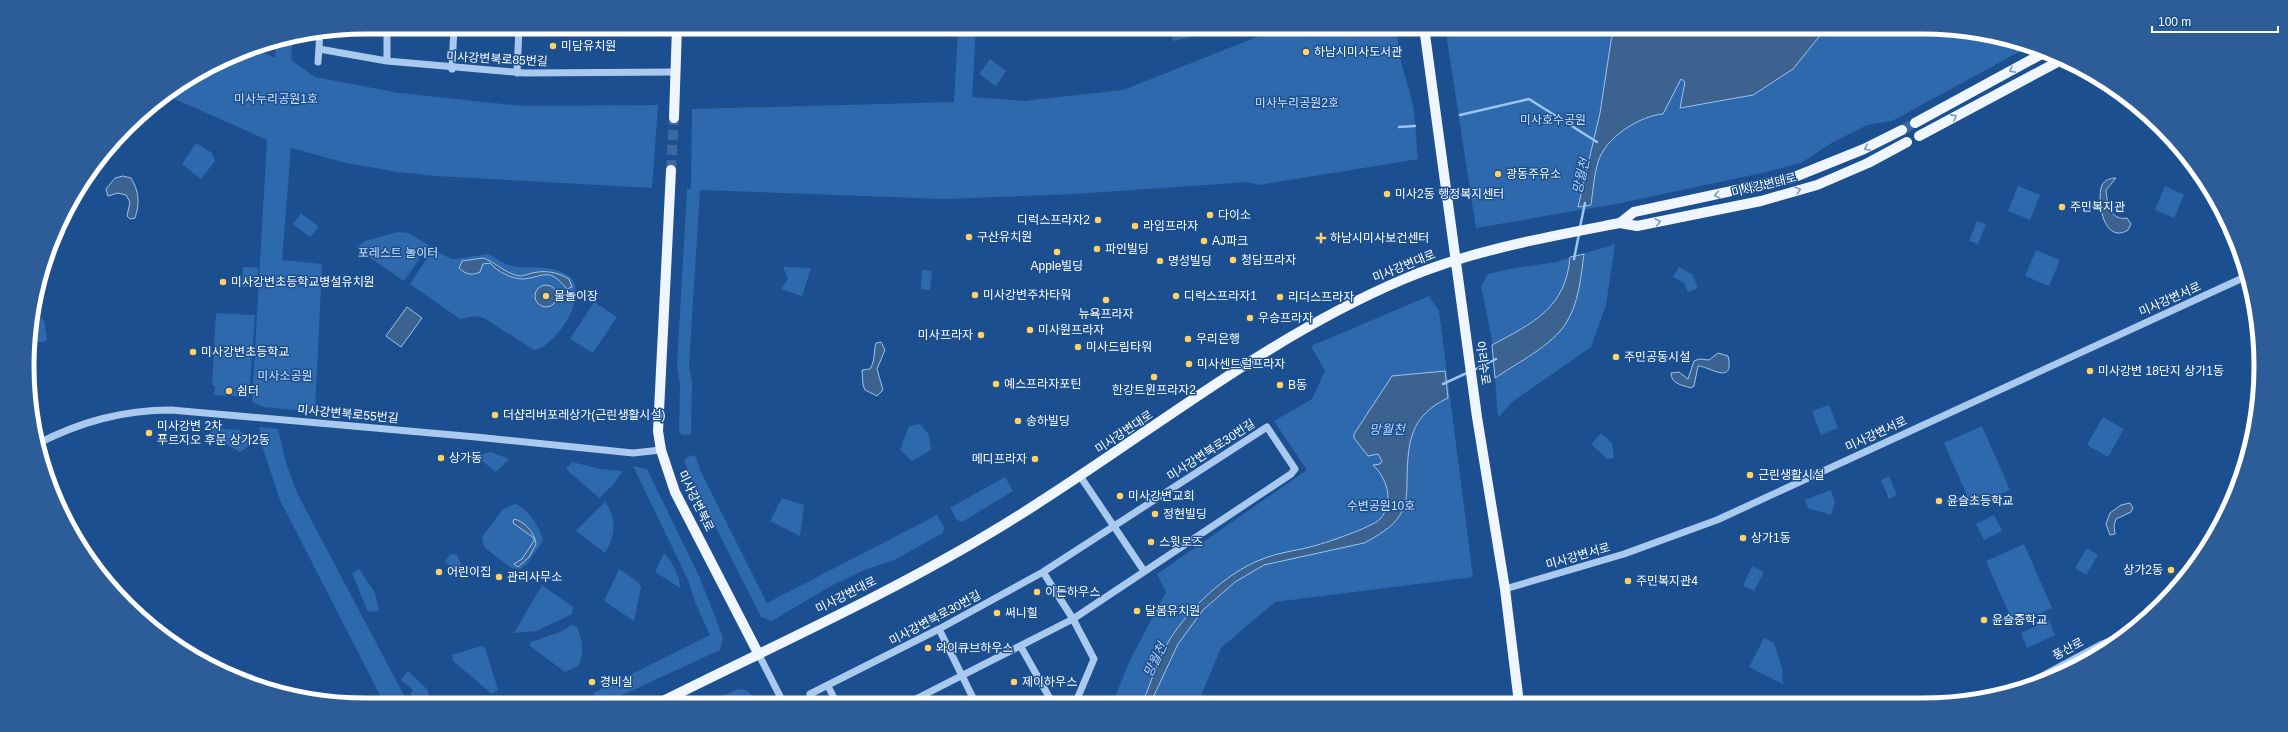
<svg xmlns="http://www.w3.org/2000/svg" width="2288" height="732" font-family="Arial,'Noto Sans KR',sans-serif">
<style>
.green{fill:#2e69ad}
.water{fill:#3c6290;stroke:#9cc4f0}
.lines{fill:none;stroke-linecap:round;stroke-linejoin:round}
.stream{stroke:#9cc4f0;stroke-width:2.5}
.major-tunnel{stroke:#3d69a0;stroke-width:10;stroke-dasharray:10 5;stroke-linecap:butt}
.minor{stroke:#a9c9ee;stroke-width:7}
.major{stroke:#f0f6ff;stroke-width:10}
.oneway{stroke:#7b9ac1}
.poi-dot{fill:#ffd166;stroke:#1b4f8f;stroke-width:1.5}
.labels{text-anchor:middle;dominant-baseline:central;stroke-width:3;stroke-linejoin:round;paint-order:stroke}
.poi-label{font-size:12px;fill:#fff;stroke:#1b4f8f;text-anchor:start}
.street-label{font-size:12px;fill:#fff;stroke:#1b4f8f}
.park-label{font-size:12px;fill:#cfe3fa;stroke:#1b4f8f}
.water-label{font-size:13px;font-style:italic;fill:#b5d3f5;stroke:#1b4f8f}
.rim{fill:none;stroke:#fff;stroke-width:5}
</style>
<rect width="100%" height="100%" fill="#1b4f8f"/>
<!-- green -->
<path class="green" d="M 958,27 L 976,27 L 972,97 L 1023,101 L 1123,90 L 1282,27 L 1398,27 C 1395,54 1408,80 1413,106 C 1416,123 1416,141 1418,159 L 1259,185 L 1248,182 L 1075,194 L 944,199 L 700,190 L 689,365 L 692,382 L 691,434 L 684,435 L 679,433 L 680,384 L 677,366 L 687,189 L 691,189 L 692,109 L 954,102 Z
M 1169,27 L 1198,27 L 1200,35 L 1173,41 Z
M 1445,27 L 1922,27 L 1988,34 L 2030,46 L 1892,121 L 1867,125 L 1833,142 L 1801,163 L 1762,173 L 1621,203 L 1476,228 Z
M 293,36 L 291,60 L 315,77 L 399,93 L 523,106 L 658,105 L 652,188 L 436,176 L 397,172 L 342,162 L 291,148 L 282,260 L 322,264 L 315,412 L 263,407 L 252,402 L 267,140 L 168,96 L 236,53 L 252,48 L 275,58 L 276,41 Z
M 990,59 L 1006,71 L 996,86 L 979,74 Z
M 196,143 L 212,153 L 215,161 L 201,179 L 182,164 Z
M 2018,186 L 2040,195 L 2030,220 L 2008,211 Z
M 2165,186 L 2184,195 L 2174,218 L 2155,210 Z
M 301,213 L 319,227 L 310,237 L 293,224 Z
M 1977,221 L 1986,224 L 1978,244 L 1969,241 Z
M 398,232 L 408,233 L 429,245 L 404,281 L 356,248 L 365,241 Z
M 1615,244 L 1606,305 L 1591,347 L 1512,402 L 1498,418 L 1492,340 L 1481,286 L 1488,274 L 1509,269 L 1556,262 Z
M 433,249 L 451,259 L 456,259 L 489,254 C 496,258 504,265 513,266 C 532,270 553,263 570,277 C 590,295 555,348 534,350 L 484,318 L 475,316 L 460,319 L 410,284 Z
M 2036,250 L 2060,260 L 2049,286 L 2025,276 Z
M 243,267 L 258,268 L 257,287 L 242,287 Z
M 783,267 L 811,268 L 802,296 L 781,289 L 788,279 Z
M 1679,267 L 1692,274 L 1698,288 L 1688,292 L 1684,283 L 1673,277 Z
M 922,270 L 932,271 L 930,290 L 921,289 Z
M 1429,296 L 1439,311 L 1473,577 L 1275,602 L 1221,648 L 1198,703 L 1112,704 L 1130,660 L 1166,592 L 1157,574 L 1307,470 L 1274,421 L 1312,399 L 1325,371 L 1311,346 Z
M 594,302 L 617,317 L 593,353 L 570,339 Z
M 33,311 L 44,320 L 47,339 L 44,342 L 36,342 L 31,337 Z
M 216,313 L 255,315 L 249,398 L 231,396 L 232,387 L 226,387 L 226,396 L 214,395 L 215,386 L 212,385 Z
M 1829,405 L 1838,428 L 1821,435 L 1812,411 Z
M 2103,417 L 2124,429 L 2108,457 L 2087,445 Z
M 920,424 L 929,435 L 931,450 L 912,461 L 900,450 L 909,426 Z
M 1982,426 L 2010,490 L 1972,507 L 1944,443 Z
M 259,427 L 278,429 L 286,463 L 297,493 L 409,705 L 385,705 L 280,500 L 262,446 Z
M 214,428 L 239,430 L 248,437 L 249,446 L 240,452 L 210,435 Z
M 1601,433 L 1612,443 L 1614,458 L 1607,459 L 1591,444 Z
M 491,452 L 509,459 L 496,472 L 476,456 Z
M 695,455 L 701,472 L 767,603 L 937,515 L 944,527 L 943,533 L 894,560 L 864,570 L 829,587 L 772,621 L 761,617 L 690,476 L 684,460 L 688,457 Z
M 572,462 L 600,469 L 623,471 L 613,485 L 599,498 L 566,469 Z
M 633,466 L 647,469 L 699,576 L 723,637 L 720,650 L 603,704 L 597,700 L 593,693 L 710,635 L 695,602 L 688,580 Z
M 1889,476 L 1897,495 L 1889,499 L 1881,480 Z
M 1005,477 L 1013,491 L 962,522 L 957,520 L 950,508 Z
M 1831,490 L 1835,502 L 1831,515 L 1808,508 L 1805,500 Z
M 782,498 L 804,505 L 800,536 L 770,521 Z
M 605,502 C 618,519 615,536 605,553 L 576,531 Z
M 515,504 C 527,507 541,529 543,541 L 527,564 L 520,569 L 511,568 L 484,547 L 482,537 L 503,509 Z
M 1994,515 L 2002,531 L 1984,540 L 1976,524 Z
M 2024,544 L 2052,608 L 2014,625 L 1986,561 Z
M 2087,548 L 2098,555 L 2086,575 L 2075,568 Z
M 664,553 C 672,561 680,576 680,588 L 655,572 Z
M 450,554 L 457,555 L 463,569 L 460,573 L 445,562 Z
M 1752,566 L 1764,572 L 1754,591 L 1743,586 Z
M 359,569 L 375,593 L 379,611 L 368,612 L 352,573 Z
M 619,569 L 638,582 L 641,587 L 634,621 L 604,601 Z
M 542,585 L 573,607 L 572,614 L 537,631 L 514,633 Z
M 2049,620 L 2055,635 L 2027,648 L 2021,633 Z
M 572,625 L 577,627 C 583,641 584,652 579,665 L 565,672 L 530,646 L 531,642 L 560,632 Z
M 1764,638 L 1774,643 L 1782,668 L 1783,684 L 1749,667 Z
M 481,646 L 485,647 L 498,690 L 492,694 L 453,661 L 452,655 Z
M 408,671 L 428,690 L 430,705 L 415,705 L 415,701 L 410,694 L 413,690 L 401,680 Z
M 738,689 L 747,690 L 753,697 L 740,704 L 703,704 Z"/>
<!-- water -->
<path class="water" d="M 1615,27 L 1827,27 L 1793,69 L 1753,95 L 1680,108 L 1685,82 L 1681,79 L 1663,114 C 1639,116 1605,138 1598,162 C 1594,175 1593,191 1591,205 L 1578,207 L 1600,113 L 1611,41 Z
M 123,176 L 131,178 C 139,191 140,203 135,218 L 130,219 L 127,216 L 130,202 L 126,195 L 118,193 L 108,196 L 106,189 L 115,178 Z
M 2116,178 L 2106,190 C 2107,203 2110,221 2127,218 L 2131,224 L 2128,230 C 2104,245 2096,201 2102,185 C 2105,180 2110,178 2116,178 Z
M 1584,254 C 1581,276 1579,303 1566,323 C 1553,345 1517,363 1495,378 L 1492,345 C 1533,323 1566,308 1570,257 Z
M 483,258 C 496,262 505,274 520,276 C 523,276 529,274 532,273 C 546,270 557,272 569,279 L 572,287 L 567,289 C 548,266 545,277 523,279 C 511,279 497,271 490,263 L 483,264 L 480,272 C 472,276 465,274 459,268 L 462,261 Z
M535 296a11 11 0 1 1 22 0a11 11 0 1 1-22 0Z
M 407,307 L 422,318 L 401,347 L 386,336 Z
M 881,342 L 885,350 L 877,369 L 883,390 L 877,396 L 865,390 L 863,385 L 862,370 L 870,369 C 876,359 873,353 876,343 Z
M 1718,353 L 1728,356 C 1735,387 1709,366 1698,366 L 1694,386 L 1691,388 C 1682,385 1671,384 1671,373 L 1679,372 L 1688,379 L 1694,361 L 1699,359 L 1709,360 Z
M 1445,371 L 1448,398 C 1410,416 1408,441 1407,479 C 1407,492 1407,504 1400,515 C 1393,527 1376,537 1364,543 L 1264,565 L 1235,582 L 1203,610 L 1178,644 L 1150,704 L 1142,704 C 1151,683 1158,658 1170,639 C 1189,609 1226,573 1260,560 C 1276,553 1294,551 1310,547 C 1323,544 1373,527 1380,519 C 1395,503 1387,478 1373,465 L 1380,464 L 1382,461 L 1378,454 L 1368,456 L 1354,438 L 1354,434 L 1392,376 Z
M 2130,503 L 2133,508 L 2131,512 L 2116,519 L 2114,526 L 2115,534 L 2110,535 L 2106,524 L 2110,513 L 2121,505 Z
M 514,519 C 524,521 535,533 536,544 L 529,557 L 518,567 L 514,564 L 522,559 L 534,541 L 534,538 L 513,523 Z"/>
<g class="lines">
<!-- stream -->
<path class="stream" d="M 1460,115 L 1529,99 L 1597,142
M 1399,127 L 1415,126
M 1580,227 L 1585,203
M 1574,259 L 1579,234
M 1474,370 L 1496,359
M 1443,384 L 1469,372"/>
<!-- major-tunnel -->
<path class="major-tunnel" d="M 1902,130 L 1915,123
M 671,170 L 674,118"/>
<!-- minor -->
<path class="minor" d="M 319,49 L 387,61 L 525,73 L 676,72
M 387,61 L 387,27
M 318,62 L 320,32
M 452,69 L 454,27
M 517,73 L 519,27
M 37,444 C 80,422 122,410 171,410 L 476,437 L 633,453 L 661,450
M 1080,476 L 1144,571
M 1043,572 L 1073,619 L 1094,659 L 1075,704
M 1505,589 L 1624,554 L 1717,520 L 2247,276
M 939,629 L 976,704
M 1021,647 L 1053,704
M 758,653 L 784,704
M 2031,682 L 2100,645 L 2117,638
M 828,686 L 837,704
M 810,694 L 939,629 L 1043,572 L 1267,427 L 1295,469 L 1291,474 L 1073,619 L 906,704"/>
<!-- major -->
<path class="major" d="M 1424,27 L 1477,417 L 1505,589 L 1519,703
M 674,118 L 677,27
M 1915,123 L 2047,51
M 1919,136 L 2063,59
M 671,170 L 658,431 L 661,450 L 675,492 L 758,653
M 1620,223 L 1634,212 L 1792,178 L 1864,149 L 1902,130
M 657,704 C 773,646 894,592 1005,524 C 1138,443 1260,340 1404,279 C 1472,250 1547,237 1620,223 L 1637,226 L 1761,201 L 1817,185 L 1868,163 L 1907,142"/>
</g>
<!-- one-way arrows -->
<defs><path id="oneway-chevron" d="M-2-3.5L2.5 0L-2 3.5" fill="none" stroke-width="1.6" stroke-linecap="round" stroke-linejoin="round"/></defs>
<g class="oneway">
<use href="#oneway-chevron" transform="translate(2012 70) rotate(152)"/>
<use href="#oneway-chevron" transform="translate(1954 117) rotate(-28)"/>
<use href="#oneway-chevron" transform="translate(1867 148) rotate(154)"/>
<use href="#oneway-chevron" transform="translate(1798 190) rotate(-17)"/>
<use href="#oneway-chevron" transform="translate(1717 195) rotate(169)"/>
<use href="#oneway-chevron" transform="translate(1658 222) rotate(-11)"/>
</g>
<!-- markers -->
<g class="poi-dot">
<circle cx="553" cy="46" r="4"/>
<circle cx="1306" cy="52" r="4"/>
<circle cx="1498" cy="174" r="4"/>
<circle cx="1387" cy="194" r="4"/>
<circle cx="2062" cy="207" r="4"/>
<circle cx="1210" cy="215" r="4"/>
<circle cx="1098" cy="220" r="4"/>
<circle cx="1135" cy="226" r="4"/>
<circle cx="969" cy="237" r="4"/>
<path d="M1319 232h4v4h4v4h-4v4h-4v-4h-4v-4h4z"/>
<circle cx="1204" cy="241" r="4"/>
<circle cx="1097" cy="249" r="4"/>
<circle cx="1057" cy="252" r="4"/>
<circle cx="1233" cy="260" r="4"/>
<circle cx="1160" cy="261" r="4"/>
<circle cx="223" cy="282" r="4"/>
<circle cx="975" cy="295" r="4"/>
<circle cx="546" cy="296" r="4"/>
<circle cx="1176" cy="296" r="4"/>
<circle cx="1280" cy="297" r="4"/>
<circle cx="1106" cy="300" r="4"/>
<circle cx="1250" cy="318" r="4"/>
<circle cx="1030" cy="330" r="4"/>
<circle cx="981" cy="335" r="4"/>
<circle cx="1188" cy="339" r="4"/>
<circle cx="1078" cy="347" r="4"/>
<circle cx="193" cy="352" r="4"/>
<circle cx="1616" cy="357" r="4"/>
<circle cx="1189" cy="364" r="4"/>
<circle cx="2090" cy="371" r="4"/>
<circle cx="1154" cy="377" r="4"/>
<circle cx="996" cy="384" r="4"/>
<circle cx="1280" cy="385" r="4"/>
<circle cx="229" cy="391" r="4"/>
<circle cx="495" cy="415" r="4"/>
<circle cx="1018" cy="421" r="4"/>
<circle cx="149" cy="433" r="4"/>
<circle cx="441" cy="458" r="4"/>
<circle cx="1035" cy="459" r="4"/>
<circle cx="1750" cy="475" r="4"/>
<circle cx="1120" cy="496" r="4"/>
<circle cx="1939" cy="501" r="4"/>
<circle cx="1155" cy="514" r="4"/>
<circle cx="1743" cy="538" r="4"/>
<circle cx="1151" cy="542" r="4"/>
<circle cx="2171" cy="570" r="4"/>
<circle cx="439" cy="572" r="4"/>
<circle cx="499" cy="577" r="4"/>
<circle cx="1628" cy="581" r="4"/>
<circle cx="1037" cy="592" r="4"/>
<circle cx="1137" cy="611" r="4"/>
<circle cx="997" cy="613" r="4"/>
<circle cx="1984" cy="620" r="4"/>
<circle cx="928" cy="648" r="4"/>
<circle cx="592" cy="682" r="4"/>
<circle cx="1014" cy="682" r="4"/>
</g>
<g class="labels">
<!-- poi labels -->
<g class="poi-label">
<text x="561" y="46">미담유치원</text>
<text x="1314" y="52">하남시미사도서관</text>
<text x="1506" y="174">광동주유소</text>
<text x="1395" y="194">미사2동 행정복지센터</text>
<text x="2070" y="207">주민복지관</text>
<text x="1218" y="215">다이소</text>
<text x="1090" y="220" text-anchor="end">디럭스프라자2</text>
<text x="1143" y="226">라임프라자</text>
<text x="977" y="237">구산유치원</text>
<text x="1330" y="238">하남시미사보건센터</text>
<text x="1212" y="241">AJ파크</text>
<text x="1105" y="249">파인빌딩</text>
<text x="1241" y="260">청담프라자</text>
<text x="1168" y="261">명성빌딩</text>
<text x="1057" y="266" text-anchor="middle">Apple빌딩</text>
<text x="231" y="282">미사강변초등학교병설유치원</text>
<text x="983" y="295">미사강변주차타워</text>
<text x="554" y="296">물놀이장</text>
<text x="1184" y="296">디럭스프라자1</text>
<text x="1288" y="297">리더스프라자</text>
<text x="1106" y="314" text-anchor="middle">뉴욕프라자</text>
<text x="1258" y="318">우승프라자</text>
<text x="1038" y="330">미사원프라자</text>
<text x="973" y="335" text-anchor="end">미사프라자</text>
<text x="1196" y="339">우리은행</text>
<text x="1086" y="347">미사드림타워</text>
<text x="201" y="352">미사강변초등학교</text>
<text x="1624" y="357">주민공동시설</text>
<text x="1197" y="364">미사센트럴프라자</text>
<text x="2098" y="371">미사강변 18단지 상가1동</text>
<text x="1004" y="384">예스프라자포틴</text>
<text x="1288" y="385">B동</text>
<text x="1154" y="390" text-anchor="middle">한강트윈프라자2</text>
<text x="237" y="391">쉼터</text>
<text x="503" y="415">더샵리버포레상가(근린생활시설)</text>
<text x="1026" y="421">송하빌딩</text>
<text x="157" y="426">미사강변 2차<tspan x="157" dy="14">푸르지오 후문 상가2동</tspan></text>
<text x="449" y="458">상가동</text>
<text x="1027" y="459" text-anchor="end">메디프라자</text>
<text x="1758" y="475">근린생활시설</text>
<text x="1128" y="496">미사강변교회</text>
<text x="1947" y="501">윤슬초등학교</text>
<text x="1163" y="514">정현빌딩</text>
<text x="1751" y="538">상가1동</text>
<text x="1159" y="542">스윗로즈</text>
<text x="2163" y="570" text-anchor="end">상가2동</text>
<text x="447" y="572">어린이집</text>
<text x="507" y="577">관리사무소</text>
<text x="1636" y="581">주민복지관4</text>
<text x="1045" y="592">이든하우스</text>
<text x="1145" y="611">달봄유치원</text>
<text x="1005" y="613">써니힐</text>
<text x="1992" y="620">윤슬중학교</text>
<text x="936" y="648">와이큐브하우스</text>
<text x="600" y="682">경비실</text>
<text x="1022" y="682">제이하우스</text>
</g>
<!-- street labels -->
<g class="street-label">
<text transform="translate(497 59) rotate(3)">미사강변북로85번길</text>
<text transform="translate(1764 185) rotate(-14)">미사강변대로</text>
<text transform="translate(1404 266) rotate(-22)">미사강변대로</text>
<text transform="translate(2170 299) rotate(-24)">미사강변서로</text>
<text transform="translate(1483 363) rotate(82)">아리수로</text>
<text transform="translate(348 414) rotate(5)">미사강변북로55번길</text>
<text transform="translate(1124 432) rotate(-34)">미사강변대로</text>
<text transform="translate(1876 434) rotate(-25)">미사강변서로</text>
<text transform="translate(1211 450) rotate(-33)">미사강변북로30번길</text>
<text transform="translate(696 501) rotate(64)">미사강변북로</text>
<text transform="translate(1578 556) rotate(-16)">미사강변서로</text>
<text transform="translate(846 595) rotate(-27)">미사강변대로</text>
<text transform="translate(935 618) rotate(-28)">미사강변북로30번길</text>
<text transform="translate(2068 649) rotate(-28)">풍산로</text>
</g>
<!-- park labels -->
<g class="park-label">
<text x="276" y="99">미사누리공원1호</text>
<text x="1297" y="103">미사누리공원2호</text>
<text x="1553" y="120">미사호수공원</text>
<text x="398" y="253">포레스트 놀이터</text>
<text x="285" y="376">미사소공원</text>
<text x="1381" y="506">수변공원10호</text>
</g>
<!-- water labels -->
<g class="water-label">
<text transform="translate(1581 176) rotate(-77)">망월천</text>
<text x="1387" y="429">망월천</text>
<text transform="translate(1155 660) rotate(-64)">망월천</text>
</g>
</g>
<!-- crop -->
<path d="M0 0H2288V732H0ZM366 34H1922A332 332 0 0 1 2254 366V366A332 332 0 0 1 1922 698H366A332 332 0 0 1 34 366V366A332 332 0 0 1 366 34Z" fill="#2d5d98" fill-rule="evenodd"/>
<path class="rim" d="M366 34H1922A332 332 0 0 1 2254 366V366A332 332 0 0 1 1922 698H366A332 332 0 0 1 34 366V366A332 332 0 0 1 366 34Z"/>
<!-- scale -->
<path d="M2152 26v6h126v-6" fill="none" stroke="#ffffff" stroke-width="2"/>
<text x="2158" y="26" font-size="12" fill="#ffffff" stroke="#1b4f8f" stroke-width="3" paint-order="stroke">100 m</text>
</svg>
